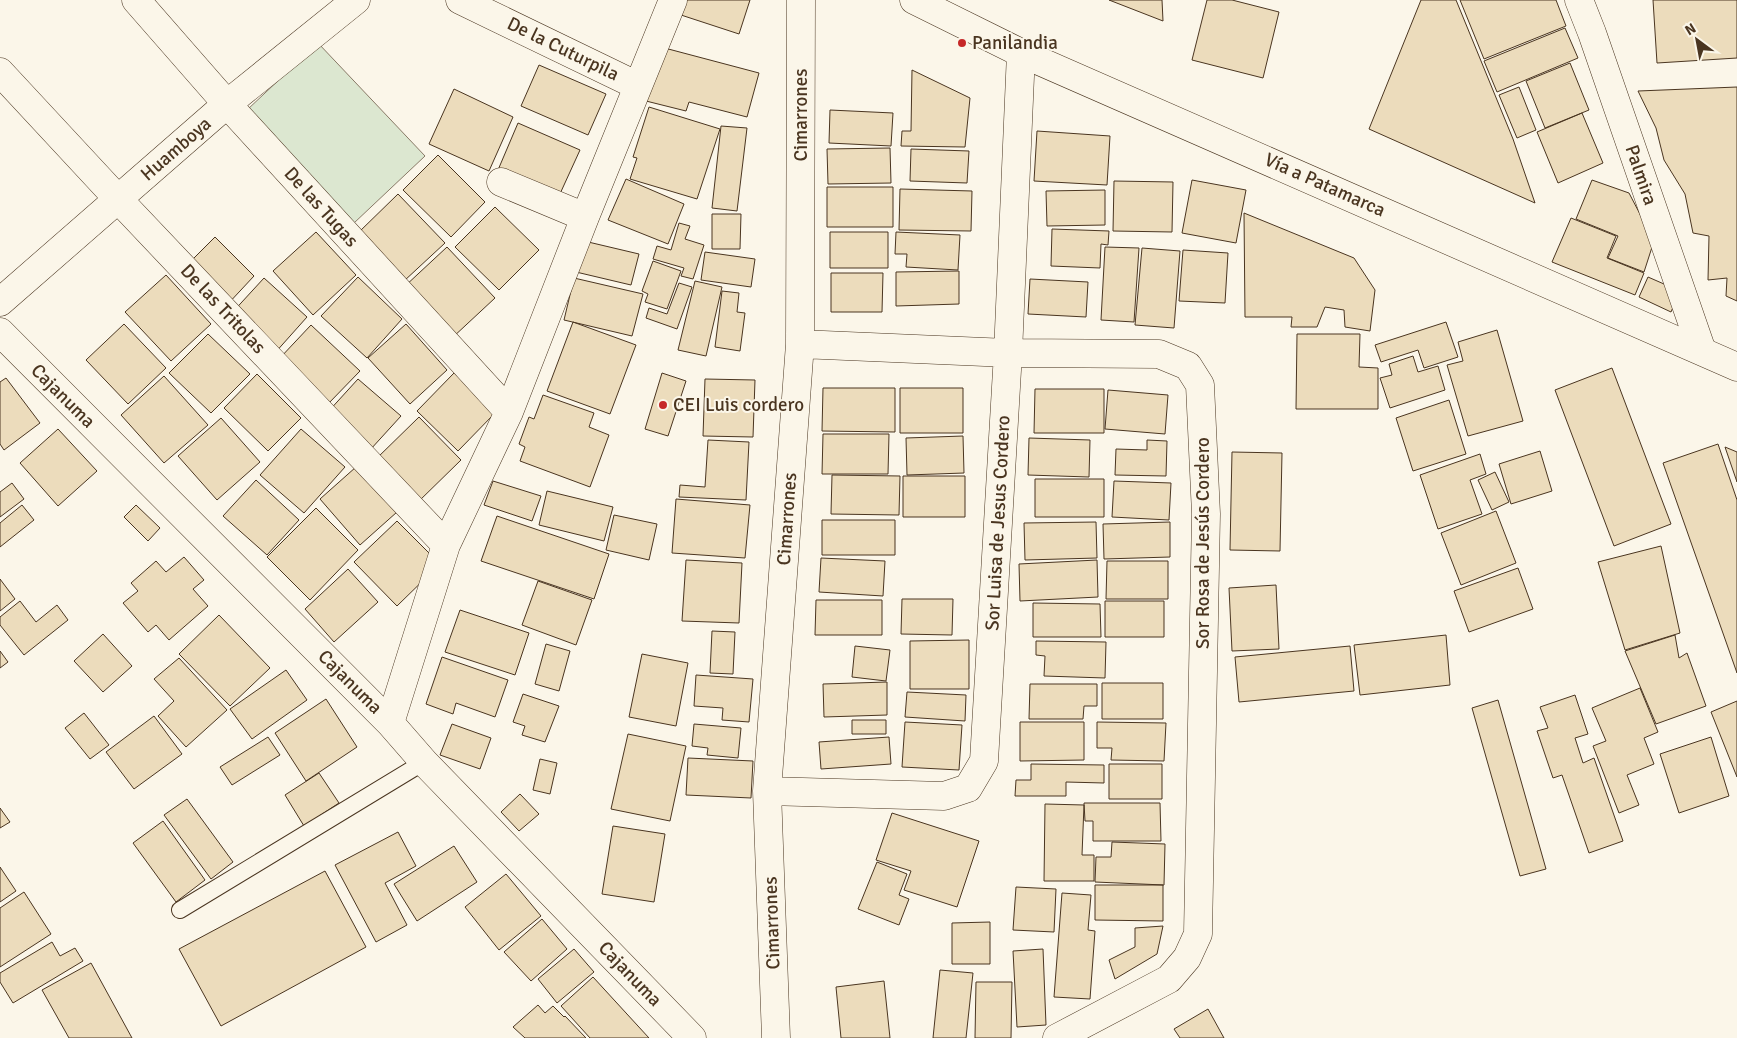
<svg xmlns="http://www.w3.org/2000/svg" width="1737" height="1038" font-family="Signika,sans-serif">
<style>
.green{fill:#dce7d0;stroke:#887966}
.building{fill:#ecdcbc;stroke:#4a3520}
.lines{fill:none;stroke-linecap:round;stroke-linejoin:round}
.lane-casing{stroke:#4a3520;stroke-width:18}
.street-casing{stroke:#4a3520;stroke-width:29}
.secondary-casing{stroke:#4a3520;stroke-width:29}
.lane{stroke:#fbf6e9;stroke-width:16}
.street{stroke:#fbf6e9;stroke-width:28}
.secondary{stroke:#fbf6e9;stroke-width:28}
.poi-dot{fill:#c62828;stroke:#fbf6e9;stroke-width:2}
.labels{text-anchor:middle;dominant-baseline:central;stroke-width:4;stroke-linejoin:round;paint-order:stroke}
.poi-label{font-size:19px;fill:#4a3520;stroke:#fbf6e9;text-anchor:start}
.street-label{font-size:19px;fill:#4a3520;stroke:#fbf6e9}
</style>
<rect width="100%" height="100%" fill="#fbf6e9"/>
<!-- green -->
<path class="green" d="M 318,43 L 425,156 L 354,223 L 247,110 Z"/>
<!-- building -->
<path class="building" d="M 686,0 L 750,0 L 739,34 L 681,15 Z
M 1109,0 L 1162,0 L 1163,21 Z
M 1207,0 L 1232,0 L 1279,12 L 1263,78 L 1192,60 Z
M 1421,0 L 1456,0 L 1513,139 L 1535,203 L 1369,129 Z
M 1460,0 L 1556,0 L 1566,26 L 1484,59 Z
M 1653,0 L 1737,0 L 1737,58 L 1657,63 Z
M 1565,28 L 1578,58 L 1497,92 L 1484,61 Z
M 657,46 L 759,73 L 747,117 L 689,102 L 686,111 L 642,100 Z
M 1570,63 L 1589,110 L 1545,128 L 1526,81 Z
M 539,65 L 606,94 L 588,135 L 521,106 Z
M 912,70 L 970,98 L 965,147 L 901,146 L 902,131 L 911,131 Z
M 1519,87 L 1536,130 L 1517,138 L 1499,95 Z
M 1737,87 L 1737,301 L 1726,296 L 1727,278 L 1708,280 L 1709,236 L 1693,233 L 1685,194 L 1664,160 L 1656,128 L 1638,91 Z
M 454,89 L 513,117 L 489,171 L 429,144 Z
M 649,107 L 720,129 L 697,199 L 630,179 L 637,158 L 633,157 Z
M 830,110 L 893,113 L 891,146 L 829,143 Z
M 1582,113 L 1603,163 L 1558,183 L 1537,132 Z
M 518,123 L 580,150 L 559,196 L 498,170 Z
M 721,126 L 747,128 L 737,211 L 712,208 Z
M 1037,131 L 1110,136 L 1107,185 L 1034,181 Z
M 890,148 L 891,183 L 828,184 L 827,149 Z
M 911,149 L 969,151 L 967,183 L 910,181 Z
M 438,155 L 485,202 L 451,237 L 403,190 Z
M 626,179 L 684,204 L 668,244 L 608,220 Z
M 1192,180 L 1246,190 L 1236,243 L 1182,233 Z
M 1592,180 L 1629,193 L 1654,241 L 1644,272 L 1608,258 L 1618,236 L 1576,219 Z
M 1114,181 L 1173,182 L 1172,232 L 1113,231 Z
M 827,187 L 893,187 L 893,227 L 827,227 Z
M 900,189 L 972,191 L 971,231 L 899,230 Z
M 1105,190 L 1105,225 L 1047,226 L 1046,191 Z
M 398,194 L 445,243 L 404,281 L 358,233 Z
M 495,207 L 539,250 L 499,290 L 455,247 Z
M 1244,213 L 1354,258 L 1375,290 L 1370,331 L 1345,327 L 1344,310 L 1325,307 L 1317,327 L 1291,327 L 1292,317 L 1245,317 Z
M 712,214 L 741,214 L 740,249 L 712,249 Z
M 1571,218 L 1616,236 L 1607,258 L 1644,273 L 1635,295 L 1552,262 Z
M 679,223 L 690,226 L 685,239 L 704,245 L 693,279 L 681,276 L 684,268 L 653,259 L 657,246 L 671,250 Z
M 1052,229 L 1109,231 L 1108,245 L 1101,244 L 1100,268 L 1051,266 Z
M 316,232 L 356,275 L 313,315 L 273,271 Z
M 830,232 L 888,232 L 888,268 L 830,268 Z
M 896,232 L 960,235 L 958,270 L 906,267 L 907,254 L 895,254 Z
M 215,237 L 254,276 L 226,306 L 186,266 Z
M 584,241 L 639,254 L 631,285 L 576,272 Z
M 447,247 L 495,298 L 452,338 L 404,287 Z
M 1105,247 L 1139,248 L 1134,322 L 1101,320 Z
M 1142,248 L 1180,251 L 1174,328 L 1135,325 Z
M 1183,250 L 1228,253 L 1225,303 L 1179,301 Z
M 705,252 L 755,259 L 751,287 L 701,280 Z
M 653,261 L 681,271 L 667,309 L 645,302 L 648,294 L 642,291 Z
M 959,271 L 959,304 L 896,306 L 896,272 Z
M 831,273 L 883,273 L 882,312 L 831,312 Z
M 166,275 L 211,324 L 171,361 L 125,312 Z
M 358,277 L 402,319 L 367,358 L 321,316 Z
M 1648,277 L 1680,291 L 1671,312 L 1639,297 Z
M 264,278 L 307,317 L 274,354 L 230,315 Z
M 574,278 L 643,294 L 632,336 L 564,320 Z
M 1030,279 L 1088,282 L 1086,317 L 1028,314 Z
M 695,281 L 722,287 L 706,356 L 678,350 Z
M 679,283 L 692,287 L 677,329 L 646,318 L 649,308 L 667,314 Z
M 722,291 L 739,293 L 737,312 L 745,313 L 740,351 L 715,347 Z
M 573,322 L 636,345 L 610,414 L 547,391 Z
M 1446,322 L 1458,357 L 1424,368 L 1418,350 L 1381,362 L 1375,345 Z
M 124,324 L 166,368 L 128,404 L 86,360 Z
M 406,324 L 447,370 L 410,404 L 368,358 Z
M 311,325 L 360,371 L 327,405 L 279,359 Z
M 1497,330 L 1523,421 L 1468,436 L 1447,365 L 1463,361 L 1458,342 Z
M 208,334 L 250,374 L 211,413 L 169,373 Z
M 1297,334 L 1360,334 L 1359,367 L 1378,368 L 1378,409 L 1296,409 Z
M 1413,356 L 1418,372 L 1438,366 L 1445,390 L 1390,408 L 1380,378 L 1392,375 L 1389,364 Z
M 1612,368 L 1671,524 L 1614,546 L 1555,390 Z
M 454,373 L 495,413 L 458,451 L 417,411 Z
M 662,373 L 686,381 L 668,436 L 645,429 Z
M 257,374 L 301,418 L 268,451 L 224,408 Z
M 164,376 L 208,425 L 164,463 L 121,415 Z
M 6,378 L 40,423 L 4,450 L 0,444 L 0,382 Z
M 358,379 L 401,416 L 370,450 L 327,413 Z
M 705,379 L 755,380 L 753,437 L 703,436 Z
M 823,388 L 895,388 L 895,432 L 822,431 Z
M 900,388 L 963,388 L 963,433 L 900,433 Z
M 1035,389 L 1104,389 L 1104,433 L 1034,433 Z
M 1108,390 L 1168,395 L 1165,434 L 1105,429 Z
M 543,395 L 594,413 L 589,427 L 609,435 L 590,487 L 520,461 L 525,447 L 519,444 L 529,417 L 534,419 Z
M 1449,400 L 1466,454 L 1413,471 L 1396,418 Z
M 419,417 L 461,460 L 417,503 L 375,460 Z
M 221,418 L 260,462 L 217,500 L 178,456 Z
M 58,429 L 97,471 L 58,506 L 20,463 Z
M 301,429 L 345,467 L 304,513 L 260,475 Z
M 823,434 L 889,434 L 888,474 L 822,474 Z
M 963,436 L 964,473 L 907,475 L 906,438 Z
M 1029,438 L 1090,440 L 1089,477 L 1028,475 Z
M 708,440 L 749,442 L 746,500 L 679,497 L 680,485 L 705,487 Z
M 1147,440 L 1167,441 L 1166,476 L 1115,475 L 1116,449 L 1147,450 Z
M 1718,444 L 1737,500 L 1737,673 L 1663,463 Z
M 1725,447 L 1737,452 L 1737,482 Z
M 1540,451 L 1552,491 L 1511,504 L 1499,464 Z
M 1232,452 L 1282,453 L 1280,551 L 1230,550 Z
M 1480,454 L 1486,474 L 1470,480 L 1482,514 L 1438,529 L 1420,475 Z
M 356,467 L 397,512 L 360,545 L 320,499 Z
M 1495,472 L 1509,502 L 1492,510 L 1478,480 Z
M 832,475 L 900,476 L 899,515 L 831,514 Z
M 903,476 L 965,476 L 965,517 L 903,517 Z
M 1035,479 L 1104,479 L 1104,517 L 1035,517 Z
M 256,480 L 299,520 L 267,555 L 223,516 Z
M 493,481 L 541,496 L 532,521 L 484,505 Z
M 1114,481 L 1171,483 L 1169,520 L 1112,517 Z
M 12,483 L 24,499 L 0,517 L 0,492 Z
M 547,491 L 613,507 L 604,541 L 539,525 Z
M 676,499 L 750,505 L 745,558 L 672,553 Z
M 22,505 L 34,520 L 0,547 L 0,523 Z
M 136,505 L 160,528 L 148,541 L 124,517 Z
M 316,508 L 358,550 L 310,600 L 267,557 Z
M 1496,511 L 1516,563 L 1461,585 L 1441,533 Z
M 614,515 L 657,524 L 649,560 L 606,550 Z
M 497,516 L 609,554 L 594,599 L 481,561 Z
M 822,520 L 895,520 L 895,555 L 822,555 Z
M 397,521 L 440,564 L 397,606 L 354,562 Z
M 1096,522 L 1097,558 L 1025,560 L 1024,523 Z
M 1170,522 L 1170,557 L 1104,559 L 1103,524 Z
M 1661,546 L 1680,633 L 1625,650 L 1598,562 Z
M 184,557 L 204,580 L 193,589 L 208,606 L 169,640 L 156,625 L 148,632 L 123,603 L 138,591 L 131,583 L 156,561 L 166,572 Z
M 821,558 L 885,561 L 883,596 L 819,592 Z
M 686,560 L 742,563 L 739,623 L 682,621 Z
M 1097,560 L 1098,597 L 1020,601 L 1019,564 Z
M 1107,561 L 1168,561 L 1168,599 L 1106,599 Z
M 1518,568 L 1533,609 L 1469,632 L 1454,591 Z
M 348,569 L 378,602 L 334,642 L 305,609 Z
M 0,579 L 15,599 L 0,611 Z
M 538,581 L 592,600 L 576,645 L 522,625 Z
M 1276,585 L 1279,649 L 1232,651 L 1229,588 Z
M 902,599 L 953,599 L 952,635 L 901,634 Z
M 816,600 L 882,600 L 882,635 L 815,635 Z
M 20,601 L 36,622 L 57,605 L 68,620 L 24,655 L 0,625 L 0,617 Z
M 1105,601 L 1164,601 L 1164,637 L 1105,637 Z
M 1033,603 L 1100,604 L 1101,637 L 1033,637 Z
M 460,610 L 529,633 L 515,675 L 445,652 Z
M 219,615 L 270,668 L 230,706 L 179,654 Z
M 712,631 L 735,632 L 733,674 L 710,673 Z
M 103,634 L 132,666 L 103,692 L 74,661 Z
M 1446,635 L 1450,685 L 1360,695 L 1354,645 Z
M 1675,635 L 1679,658 L 1687,653 L 1706,706 L 1656,724 L 1625,651 Z
M 969,640 L 969,689 L 910,689 L 910,641 Z
M 1036,641 L 1106,642 L 1105,678 L 1044,676 L 1045,656 L 1036,655 Z
M 546,644 L 570,651 L 559,691 L 535,684 Z
M 855,646 L 890,650 L 886,681 L 852,677 Z
M 1350,646 L 1354,691 L 1239,702 L 1235,657 Z
M 0,651 L 8,662 L 0,668 Z
M 642,654 L 688,663 L 676,726 L 629,717 Z
M 442,657 L 508,680 L 495,717 L 456,703 L 453,714 L 426,704 Z
M 179,658 L 227,710 L 186,747 L 158,716 L 174,701 L 154,679 Z
M 286,670 L 307,700 L 252,739 L 230,709 Z
M 696,675 L 753,679 L 749,722 L 722,720 L 723,708 L 694,706 Z
M 887,682 L 887,715 L 824,717 L 823,684 Z
M 1102,683 L 1163,683 L 1163,719 L 1102,719 Z
M 1030,684 L 1097,684 L 1097,706 L 1084,706 L 1083,719 L 1029,719 Z
M 1640,688 L 1658,732 L 1644,738 L 1654,764 L 1627,775 L 1639,805 L 1619,813 L 1593,746 L 1606,741 L 1592,708 Z
M 907,692 L 966,695 L 965,721 L 905,717 Z
M 523,694 L 559,706 L 545,742 L 522,735 L 525,726 L 513,722 Z
M 1575,695 L 1588,734 L 1575,738 L 1583,763 L 1594,758 L 1623,841 L 1589,853 L 1562,775 L 1553,778 L 1537,731 L 1548,728 L 1540,707 Z
M 326,699 L 357,747 L 306,781 L 275,733 Z
M 1498,700 L 1546,869 L 1520,876 L 1472,708 Z
M 1737,701 L 1737,777 L 1711,712 Z
M 84,713 L 109,745 L 90,759 L 65,728 Z
M 154,716 L 182,754 L 134,789 L 106,752 Z
M 852,720 L 886,720 L 886,734 L 852,734 Z
M 905,722 L 962,725 L 959,770 L 902,767 Z
M 1020,722 L 1084,722 L 1084,760 L 1020,761 Z
M 1097,722 L 1166,723 L 1164,761 L 1111,760 L 1112,748 L 1097,748 Z
M 452,724 L 491,738 L 480,769 L 440,755 Z
M 694,724 L 741,728 L 738,758 L 707,755 L 708,748 L 692,746 Z
M 628,734 L 686,746 L 670,821 L 611,809 Z
M 268,737 L 280,755 L 232,785 L 220,767 Z
M 889,737 L 891,764 L 821,769 L 819,742 Z
M 1711,737 L 1729,796 L 1679,813 L 1660,754 Z
M 688,758 L 753,761 L 751,798 L 686,795 Z
M 540,759 L 557,763 L 550,794 L 533,790 Z
M 1031,764 L 1104,765 L 1104,783 L 1066,782 L 1066,796 L 1015,796 L 1016,780 L 1031,780 Z
M 1109,764 L 1162,764 L 1162,799 L 1109,799 Z
M 319,773 L 339,803 L 304,826 L 285,795 Z
M 520,794 L 539,814 L 519,831 L 501,812 Z
M 187,799 L 233,862 L 211,879 L 164,815 Z
M 1084,803 L 1160,803 L 1161,841 L 1093,841 L 1093,821 L 1085,821 Z
M 1045,804 L 1084,805 L 1082,855 L 1094,855 L 1094,881 L 1044,881 Z
M 0,808 L 10,822 L 0,828 Z
M 892,813 L 979,841 L 957,907 L 904,890 L 911,871 L 876,860 Z
M 163,821 L 205,880 L 176,902 L 133,843 Z
M 613,826 L 665,834 L 654,902 L 602,894 Z
M 398,832 L 416,866 L 385,883 L 407,925 L 376,942 L 335,865 Z
M 1112,842 L 1165,844 L 1164,885 L 1095,882 L 1096,857 L 1111,857 Z
M 454,846 L 477,882 L 417,921 L 394,884 Z
M 877,862 L 907,874 L 899,895 L 909,899 L 899,925 L 858,909 Z
M 0,867 L 16,891 L 0,902 Z
M 325,871 L 366,947 L 221,1026 L 179,949 Z
M 506,874 L 541,916 L 499,950 L 465,907 Z
M 1095,885 L 1163,885 L 1163,921 L 1095,920 Z
M 1016,887 L 1056,889 L 1054,932 L 1013,930 Z
M 24,892 L 51,934 L 0,967 L 0,908 Z
M 1062,893 L 1091,895 L 1088,930 L 1095,931 L 1090,999 L 1054,997 Z
M 542,919 L 567,949 L 531,981 L 504,952 Z
M 990,922 L 990,964 L 952,964 L 952,923 Z
M 1163,926 L 1157,954 L 1115,979 L 1109,960 L 1135,947 L 1135,928 Z
M 52,942 L 60,956 L 75,948 L 83,961 L 13,1003 L 0,982 L 0,973 Z
M 574,949 L 594,972 L 557,1003 L 538,979 Z
M 1043,949 L 1046,1025 L 1017,1027 L 1013,951 Z
M 91,963 L 132,1038 L 69,1038 L 42,990 Z
M 940,970 L 973,973 L 966,1038 L 933,1038 Z
M 593,977 L 649,1038 L 590,1038 L 561,1006 Z
M 884,981 L 890,1038 L 841,1038 L 836,987 Z
M 976,982 L 1012,982 L 1011,1038 L 975,1038 Z
M 538,1005 L 545,1013 L 553,1006 L 564,1017 L 565,1016 L 586,1038 L 525,1038 L 513,1027 Z
M 1208,1009 L 1224,1038 L 1180,1038 L 1174,1029 Z"/>
<g class="lines">
<!-- lane casing -->
<g class="lane-casing">
<path id="lane" d="M 180,910 L 424,762"/>
</g>
<!-- street casing -->
<g class="street-casing">
<path id="street" d="M 136,0 L 227,104 L 509,412
M 460,0 L 638,86
M 1579,0 L 1592,33 L 1702,351
M 0,72 L 118,199 L 446,545
M 501,182 L 585,217
M 0,302 L 227,104 L 356,0
M 0,332 L 390,723 L 424,762 L 692,1038
M 800,344 L 1008,353 L 1159,354 L 1188,366 L 1200,385 L 1206,514 L 1198,934 L 1187,958 L 1169,979 L 1057,1038
M 390,723 L 446,545 L 509,412 L 585,217 L 673,0
M 767,791 L 944,796 L 968,788 L 984,761 L 1008,353 L 1021,53
M 776,1038 L 767,791 L 800,344 L 801,0"/>
</g>
<!-- secondary casing -->
<g class="secondary-casing">
<path id="secondary" d="M 914,0 L 1021,53 L 1737,367"/>
</g>
<!-- lane -->
<use href="#lane" class="lane"/>
<!-- street -->
<use href="#street" class="street"/>
<!-- secondary -->
<use href="#secondary" class="secondary"/>
</g>
<!-- markers -->
<g class="poi-dot">
<circle cx="962" cy="43" r="5"/>
<circle cx="663" cy="405" r="5"/>
</g>
<g class="labels">
<!-- poi labels -->
<g class="poi-label">
<text x="972" y="43">Panilandia</text>
<text x="673" y="405">CEI Luis cordero</text>
</g>
<!-- street labels -->
<g class="street-label">
<text transform="translate(563 49) rotate(26)">De la Cuturpila</text>
<text transform="translate(801 115) rotate(-90)">Cimarrones</text>
<text transform="translate(176 149) rotate(-41)">Huamboya</text>
<text transform="translate(1641 175) rotate(71)">Palmira</text>
<text transform="translate(1325 185) rotate(24)">Vía a Patamarca</text>
<text transform="translate(321 207) rotate(48)">De las Tugas</text>
<text transform="translate(223 309) rotate(47)">De las Tritolas</text>
<text transform="translate(63 396) rotate(45)">Cajanuma</text>
<text transform="translate(787 519) rotate(-86)">Cimarrones</text>
<text transform="translate(998 523) rotate(-87)">Sor Luisa de Jesus Cordero</text>
<text transform="translate(1203 543) rotate(-90)">Sor Rosa de Jesús Cordero</text>
<text transform="translate(350 682) rotate(45)">Cajanuma</text>
<text transform="translate(772 923) rotate(-92)">Cimarrones</text>
<text transform="translate(630 974) rotate(46)">Cajanuma</text>
</g>
</g>
<!-- north arrow -->
<g transform="translate(1697 40) rotate(328)" stroke="#fbf6e9" stroke-width="4" paint-order="stroke">
<path d="M0-4L9 19L0 12L-9 19Z" fill="#4a3520"/>
<text y="-8" font-size="14" font-weight="bold" text-anchor="middle" fill="#4a3520">N</text>
</g>
</svg>
